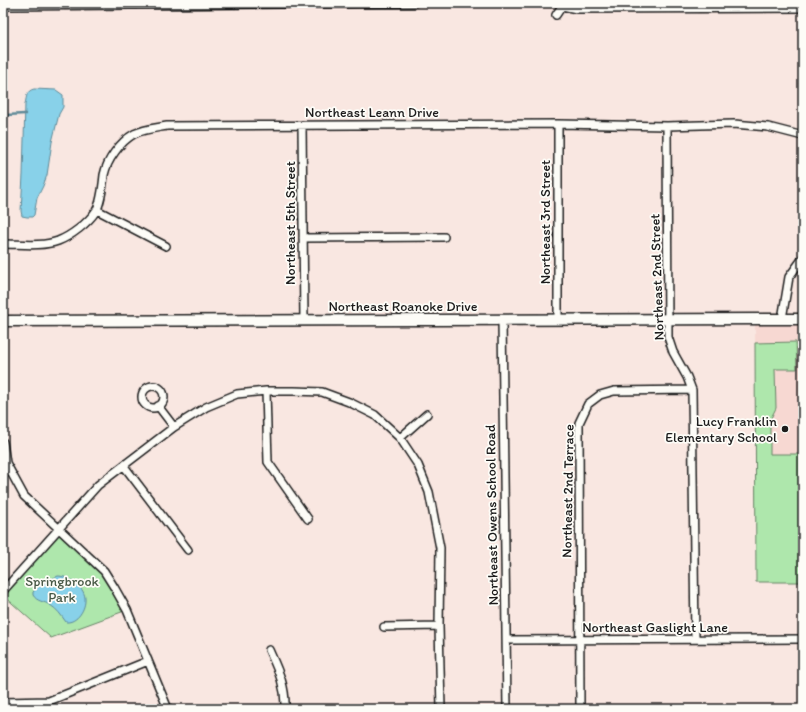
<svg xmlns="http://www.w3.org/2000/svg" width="806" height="712" font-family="Itim,sans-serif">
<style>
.built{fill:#f7d8d2}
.green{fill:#aee7ac;stroke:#658264}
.water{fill:#88d1e9;stroke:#5d8997}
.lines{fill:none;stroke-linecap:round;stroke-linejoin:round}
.stream{stroke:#5d8997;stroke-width:2.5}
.street-casing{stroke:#1c1c1c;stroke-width:10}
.secondary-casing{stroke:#1c1c1c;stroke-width:13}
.street{stroke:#fdfcf7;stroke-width:7}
.secondary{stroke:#fdfcf7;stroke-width:10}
.poi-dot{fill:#1c1c1c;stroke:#fdfcf7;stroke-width:1.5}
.labels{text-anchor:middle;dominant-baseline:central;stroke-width:3.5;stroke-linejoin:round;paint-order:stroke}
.street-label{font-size:14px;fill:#1c1c1c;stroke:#fdfcf7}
.poi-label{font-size:14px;fill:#1c1c1c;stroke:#fdfcf7;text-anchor:end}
.park-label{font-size:14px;fill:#485947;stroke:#fdfcf7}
</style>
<rect width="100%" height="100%" fill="#f9e7e1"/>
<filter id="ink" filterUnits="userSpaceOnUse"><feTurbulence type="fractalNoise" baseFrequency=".025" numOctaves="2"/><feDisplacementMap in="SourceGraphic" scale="8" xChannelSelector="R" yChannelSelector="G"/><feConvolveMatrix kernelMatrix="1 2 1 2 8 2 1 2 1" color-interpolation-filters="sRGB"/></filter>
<g filter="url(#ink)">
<!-- built -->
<path class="built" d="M 755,323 L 803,323 L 803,582 L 756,582 Z"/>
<!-- green -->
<path class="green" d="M 796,342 L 797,369 L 775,369 L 776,408 L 770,420 L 770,454 L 801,454 L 801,456 L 803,457 L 803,582 L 756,582 L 755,343 Z
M 58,529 L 104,571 L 127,610 L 51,638 L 3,595 L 3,591 Z"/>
<!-- water -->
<path class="water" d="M 34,89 L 56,90 L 63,95 L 63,107 L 59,114 L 52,142 L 47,175 L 43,186 L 37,198 L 34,215 L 32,217 L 27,217 L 22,216 L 21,211 L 23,175 L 25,104 C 27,96 26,91 34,89 Z
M 58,576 C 68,576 84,586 85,598 C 86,609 77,623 66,622 C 61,615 57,609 50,605 C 44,601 37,602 33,595 L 33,592 L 41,584 Z"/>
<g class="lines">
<!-- stream -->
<path class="stream" d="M 6,115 L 25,114"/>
<!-- street casing -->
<g class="street-casing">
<path id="street" d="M 3,6 L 414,3
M 562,6 L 577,9 L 803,8
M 556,15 L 562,6 L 559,3
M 558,124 L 558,319
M 302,125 L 304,320
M 667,126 L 668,337 L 673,352 L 687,377 L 692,390 L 695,639
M 97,210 L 166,246
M 303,238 L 444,237
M 3,244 C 21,244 41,247 58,241 C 71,236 88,223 96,211 C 101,203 103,185 104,175 C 107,160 120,142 134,134 C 144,129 156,128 167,126 L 558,124 L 667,126 L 734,124 L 768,127 L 803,136
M 782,319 L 789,277 L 803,258
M 502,320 L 507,709
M142 397a11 11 0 1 1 22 0a11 11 0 1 1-22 0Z
M 266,391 L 268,462 L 308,519
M 158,406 L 174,427
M 400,438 L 427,414
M 3,442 L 6,463 L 24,496 L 104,571 L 114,587 L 127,610 L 168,709
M 124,466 L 188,550
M 3,591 L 98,485 L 174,427 L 206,407 L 237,394 L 266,391 L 294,391 L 322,392 L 349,402 L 375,415 L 400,438 L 418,465 L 429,492 L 440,548 L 439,626 L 441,709
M 384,627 L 439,626
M 507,640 L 803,639
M 269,650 C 278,670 286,686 285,709
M 3,702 L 49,701 L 148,661
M 580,709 L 579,423 L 588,404 L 600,395 L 614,391 L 692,390"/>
</g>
<!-- secondary casing -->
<g class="secondary-casing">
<path id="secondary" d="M 3,321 L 803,319"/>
</g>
<!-- street -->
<use href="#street" class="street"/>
<!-- secondary -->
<use href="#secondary" class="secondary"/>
</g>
</g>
<!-- markers -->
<circle class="poi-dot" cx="785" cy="429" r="4"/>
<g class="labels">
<!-- street labels -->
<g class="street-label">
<text x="372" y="112">Northeast Leann Drive</text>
<text transform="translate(545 222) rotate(-90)">Northeast 3rd Street</text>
<text transform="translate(290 223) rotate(-90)">Northeast 5th Street</text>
<text transform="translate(657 277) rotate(-92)">Northeast 2nd Street</text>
<text x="403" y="306">Northeast Roanoke Drive</text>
<text transform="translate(568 491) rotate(-89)">Northeast 2nd Terrace</text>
<text transform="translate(492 515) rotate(-91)">Northeast Owens School Road</text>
<text x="655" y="627">Northeast Gaslight Lane</text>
</g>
<!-- poi labels -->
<g class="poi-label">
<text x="777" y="421">Lucy Franklin<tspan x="777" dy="16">Elementary School</tspan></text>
</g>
<!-- park labels -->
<g class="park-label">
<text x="62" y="581">Springbrook<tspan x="62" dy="16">Park</tspan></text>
</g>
</g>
<!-- margin -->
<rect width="806" height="712" fill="none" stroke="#fdfcf7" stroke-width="16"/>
<rect x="8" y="8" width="790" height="696" fill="none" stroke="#1c1c1c" stroke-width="1.5" filter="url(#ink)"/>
</svg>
